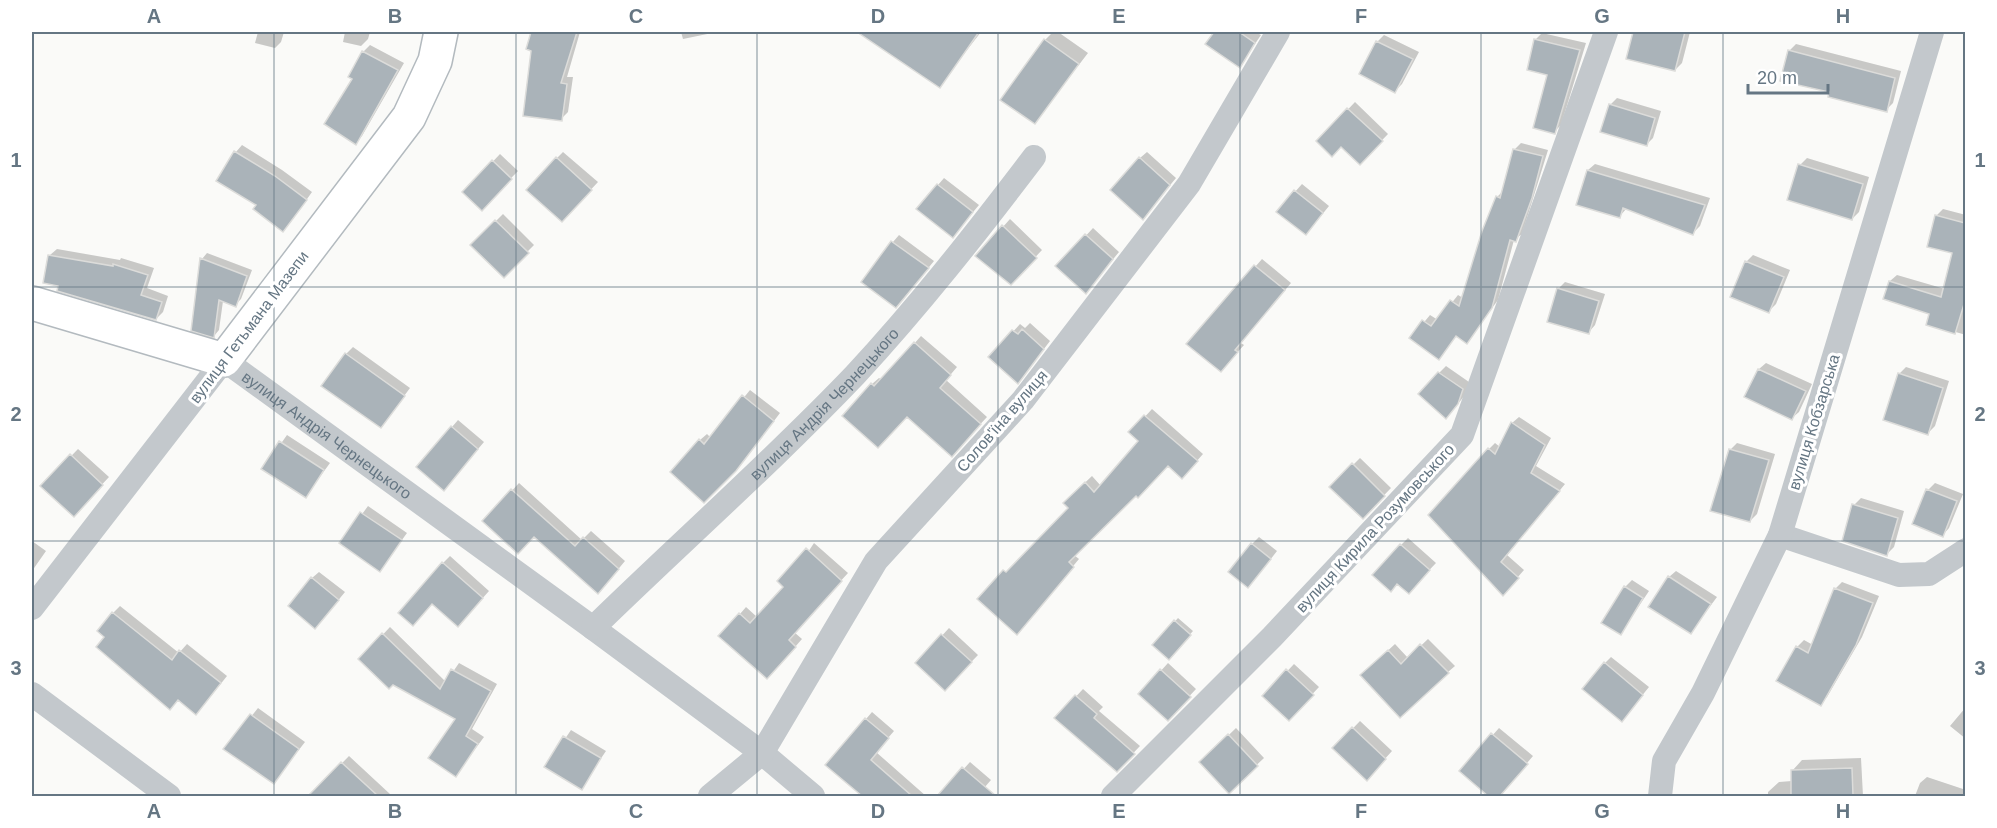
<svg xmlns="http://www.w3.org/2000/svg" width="1997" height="828" font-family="Arial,sans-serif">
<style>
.shadow{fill:#0003}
.building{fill:#aab3b9;stroke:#dcdcda;stroke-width:1.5}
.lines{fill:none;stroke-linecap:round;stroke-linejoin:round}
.secondary-casing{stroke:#b3babf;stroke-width:36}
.street{stroke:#c3c8cc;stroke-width:24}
.secondary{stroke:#fff;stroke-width:33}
.grid{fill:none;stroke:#657683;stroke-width:1.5;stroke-opacity:0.55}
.labels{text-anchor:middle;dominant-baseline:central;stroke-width:6;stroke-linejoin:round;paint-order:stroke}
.street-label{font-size:16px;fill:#657683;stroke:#fff}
.neatline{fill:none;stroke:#657683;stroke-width:2}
.grid-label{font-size:20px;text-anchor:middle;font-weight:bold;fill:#657683}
</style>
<rect width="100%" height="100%" fill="#fafaf8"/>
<!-- shadow -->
<path class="shadow" d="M 258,32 L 284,32 L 281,42 L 275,48 L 255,43 Z
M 345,32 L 370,32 L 368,39 L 361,46 L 343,42 Z
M 532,32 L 580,32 L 567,77 L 573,77 L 568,112 L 561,119 L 533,50 L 527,48 Z
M 681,32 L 717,32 L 683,39 Z
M 873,32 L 981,32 L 939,86 L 869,37 Z
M 1053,32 L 1058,32 L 1088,53 L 1035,122 L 1045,40 Z
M 1216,32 L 1255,32 L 1261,35 L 1240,66 L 1207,44 Z
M 1634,32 L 1690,32 L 1682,63 L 1675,70 L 1628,58 Z
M 1542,33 L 1586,43 L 1561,125 L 1554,132 L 1548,74 L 1535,40 Z
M 1384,35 L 1419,52 L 1402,84 L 1395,91 L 1377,42 Z
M 1796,44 L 1901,71 L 1893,103 L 1886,110 L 1831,91 L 1789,51 Z
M 370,45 L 404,63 L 362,136 L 356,143 L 355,78 L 350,76 L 363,52 Z
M 1617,98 L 1661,111 L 1653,138 L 1646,145 L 1610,105 Z
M 1355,102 L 1388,134 L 1360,163 L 1341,145 L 1318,141 Z
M 1521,143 L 1548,150 L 1522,234 L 1514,240 L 1498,300 L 1467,342 L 1457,335 L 1439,358 L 1411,338 L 1430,315 L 1438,320 L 1458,295 L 1463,298 L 1497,197 L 1503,191 L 1514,150 Z
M 242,145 L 282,170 L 312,192 L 290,223 L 258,205 L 236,152 Z
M 563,152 L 598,182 L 569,213 L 557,158 Z
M 1147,152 L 1176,178 L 1143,218 L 1140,158 Z
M 500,154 L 518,171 L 482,208 L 464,192 Z
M 1807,158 L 1869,177 L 1859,212 L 1852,219 L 1800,165 Z
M 1595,164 L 1710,198 L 1700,226 L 1693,233 L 1627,208 L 1619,217 L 1588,170 Z
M 944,178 L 979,205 L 953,236 L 938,185 Z
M 1302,184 L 1329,206 L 1312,227 L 1278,211 Z
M 1943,209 L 1966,215 L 1966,335 L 1928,324 L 1931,313 L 1890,281 L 1897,275 L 1945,289 L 1954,252 L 1936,216 Z
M 503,214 L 534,245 L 504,275 L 472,245 Z
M 1010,219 L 1042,250 L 1011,283 L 977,256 Z
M 1093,228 L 1119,252 L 1086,292 L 1058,266 Z
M 899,235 L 934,261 L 903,299 L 893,242 Z
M 57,249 L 120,260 L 121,258 L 154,268 L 147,288 L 168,296 L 163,312 L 156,319 L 60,285 L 50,255 Z
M 207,253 L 252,270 L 241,299 L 235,305 L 223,301 L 219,330 L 214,336 L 202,259 Z
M 1753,255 L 1790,270 L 1776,304 L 1769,311 L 1746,262 Z
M 1262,259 L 1291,283 L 1241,343 L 1244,345 L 1227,364 L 1188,344 Z
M 1565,282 L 1605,294 L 1595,325 L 1589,332 L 1558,289 Z
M 1030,323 L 1050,341 L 1024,375 L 990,357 L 1020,324 L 1025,328 Z
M 921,336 L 957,367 L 946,380 L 987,417 L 958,448 L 907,415 L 885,440 L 872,384 L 879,378 L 882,380 Z
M 353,347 L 410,388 L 381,427 L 346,354 Z
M 1766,363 L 1812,384 L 1799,412 L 1792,418 L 1759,369 Z
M 1446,366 L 1469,382 L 1465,395 L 1453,410 L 1439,373 Z
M 1906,367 L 1949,381 L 1935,426 L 1928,433 L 1899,374 Z
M 750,390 L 780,413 L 743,462 L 704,501 L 700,440 L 707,434 L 711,438 Z
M 1152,409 L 1203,454 L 1188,471 L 1168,464 L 1136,494 L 1074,555 L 1079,559 L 1023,626 L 979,599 L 1070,508 L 1071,496 L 1092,476 L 1101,486 L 1141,441 L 1131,432 Z
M 1519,417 L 1551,438 L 1536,466 L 1565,484 L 1507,555 L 1524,570 L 1503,594 L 1489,449 L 1495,443 L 1500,447 L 1512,423 Z
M 458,420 L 484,442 L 450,482 L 452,427 Z
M 287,435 L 330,463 L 306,496 L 263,469 Z
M 1737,443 L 1775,454 L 1757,514 L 1750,521 L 1712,510 L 1731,449 Z
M 78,449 L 109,477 L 80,508 L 42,486 Z
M 1360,458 L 1391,488 L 1363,517 L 1331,487 Z
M 519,483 L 582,540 L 591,531 L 625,561 L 605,585 L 534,535 L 484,521 Z
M 1935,483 L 1963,494 L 1949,528 L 1943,535 L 1914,524 L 1928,490 Z
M 1861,498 L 1904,511 L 1894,547 L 1887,554 L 1854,505 Z
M 368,506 L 407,533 L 380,570 L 341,543 Z
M 1259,537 L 1277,551 L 1255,579 L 1252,544 Z
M 1408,538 L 1436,563 L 1415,585 L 1401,545 Z
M 32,541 L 46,551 L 32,571 Z
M 814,543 L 848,573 L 794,632 L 802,639 L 774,671 L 740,614 L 746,607 L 757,617 L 785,587 Z
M 450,556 L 489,591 L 465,618 L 443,563 Z
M 1676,571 L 1717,597 L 1691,632 L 1669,577 Z
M 319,572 L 345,592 L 322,620 L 312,578 Z
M 1632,580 L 1649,591 L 1621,633 L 1625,587 Z
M 1842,582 L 1879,596 L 1862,637 L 1827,697 L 1821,704 L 1797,647 L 1804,640 L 1813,645 L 1835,589 Z
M 120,606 L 179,653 L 187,644 L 227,676 L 203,706 L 178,698 L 106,636 L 113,613 Z
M 1178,618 L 1193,631 L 1169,658 L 1154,645 Z
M 390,627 L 446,682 L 459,663 L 497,684 L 472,729 L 484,737 L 456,775 L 457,718 L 360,659 Z
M 949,628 L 978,655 L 945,689 L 917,663 Z
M 1428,639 L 1455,666 L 1448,672 L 1369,668 L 1395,644 L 1408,658 Z
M 1611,657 L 1649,687 L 1628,713 L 1605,663 Z
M 1168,663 L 1196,689 L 1168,719 L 1140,694 Z
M 1294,664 L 1319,687 L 1289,719 L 1264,696 Z
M 1083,689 L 1103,707 L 1099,711 L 1140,746 L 1117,770 L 1057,717 Z
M 1966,707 L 1966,739 L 1950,726 Z
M 258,708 L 305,742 L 274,782 L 226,748 Z
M 872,712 L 894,731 L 876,752 L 926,796 L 883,796 L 858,774 L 827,765 Z
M 1360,721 L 1392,751 L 1373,772 L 1334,748 Z
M 1236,728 L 1264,758 L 1229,791 L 1201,762 Z
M 1499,728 L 1533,756 L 1499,796 L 1491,796 L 1461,771 Z
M 571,730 L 606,751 L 581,788 L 546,767 Z
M 349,756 L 390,794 L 393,796 L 310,796 Z
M 1861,758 L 1863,796 L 1768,796 L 1768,792 L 1779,782 L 1792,781 L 1792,771 L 1802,760 Z
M 970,762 L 991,780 L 977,796 L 939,796 Z
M 1927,777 L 1966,790 L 1966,796 L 1915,796 L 1920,783 Z"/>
<!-- building -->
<path class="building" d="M 531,32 L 577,32 L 561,83 L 567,84 L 562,121 L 523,116 L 531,51 L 526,49 Z
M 857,32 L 979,32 L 940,88 Z
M 1214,32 L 1239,32 L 1255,43 L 1240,68 L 1205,44 Z
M 1633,32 L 1685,32 L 1675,71 L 1626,59 Z
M 1044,39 L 1079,64 L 1035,124 L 1000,100 Z
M 1534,39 L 1580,50 L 1555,134 L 1533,128 L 1547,75 L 1527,70 Z
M 1376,41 L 1413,59 L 1395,93 L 1359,74 Z
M 1788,50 L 1895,78 L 1887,112 L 1828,97 L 1829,92 L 1780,81 Z
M 362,51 L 398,70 L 356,145 L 324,124 L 352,79 L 348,77 Z
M 1609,104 L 1655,118 L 1647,146 L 1600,132 Z
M 1347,108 L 1383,141 L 1360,165 L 1341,147 L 1332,157 L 1316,141 Z
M 1513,149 L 1543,156 L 1532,198 L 1516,242 L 1510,240 L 1492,308 L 1467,344 L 1456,336 L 1439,360 L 1409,338 L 1422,320 L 1431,326 L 1450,300 L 1459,306 L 1482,231 L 1496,196 L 1500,198 Z
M 234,151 L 275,176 L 307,200 L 283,232 L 253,209 L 256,205 L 216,181 Z
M 556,157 L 592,190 L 562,222 L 526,190 Z
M 1139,157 L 1170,185 L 1143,220 L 1110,190 Z
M 492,160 L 512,179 L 482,211 L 462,192 Z
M 1798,164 L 1863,184 L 1852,220 L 1787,200 Z
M 1587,170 L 1705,205 L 1693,235 L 1623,208 L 1620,218 L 1576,205 Z
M 937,184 L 973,212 L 953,238 L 916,209 Z
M 1294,190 L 1323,213 L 1306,235 L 1276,212 Z
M 1935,215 L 1965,223 L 1965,301 L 1955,334 L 1926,325 L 1929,314 L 1883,299 L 1889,281 L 1941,297 L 1952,253 L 1927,247 Z
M 495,220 L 529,253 L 504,278 L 470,245 Z
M 1002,225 L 1037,258 L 1011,285 L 975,256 Z
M 1085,234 L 1113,259 L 1086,294 L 1055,266 Z
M 891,241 L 929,268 L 896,308 L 861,282 Z
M 48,255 L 113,266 L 113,264 L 148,275 L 141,295 L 162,302 L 156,320 L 57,291 L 58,286 L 43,283 Z
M 200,258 L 247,276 L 236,307 L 219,300 L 214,338 L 191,331 Z
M 1745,261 L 1784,277 L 1769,313 L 1730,297 Z
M 1254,265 L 1285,290 L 1235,350 L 1238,352 L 1221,372 L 1186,344 Z
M 1557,288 L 1599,301 L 1589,334 L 1547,322 Z
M 1022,329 L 1044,349 L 1018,384 L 988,357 L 1012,330 L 1018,334 Z
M 914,342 L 951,375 L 940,388 L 981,424 L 952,457 L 907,417 L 878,448 L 842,416 L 871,383 L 874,386 Z
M 345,353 L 405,396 L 381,428 L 321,386 Z
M 1758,369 L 1806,391 L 1792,420 L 1744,397 Z
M 1438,372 L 1463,389 L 1458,404 L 1446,419 L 1418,394 Z
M 1898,373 L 1943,388 L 1928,435 L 1883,420 Z
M 742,395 L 774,421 L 736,471 L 704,503 L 670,472 L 699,439 L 704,444 Z
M 1144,415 L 1198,461 L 1182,479 L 1168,466 L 1138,498 L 1136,496 L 1069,562 L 1074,567 L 1017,635 L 977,599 L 1003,570 L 1006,572 L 1068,508 L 1063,503 L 1085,482 L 1094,492 L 1138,441 L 1128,432 Z
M 1511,422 L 1545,445 L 1531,473 L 1560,491 L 1501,562 L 1519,578 L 1503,596 L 1428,515 L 1488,448 L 1495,454 Z
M 451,426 L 478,449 L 444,491 L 416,467 Z
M 279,441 L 324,470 L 306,498 L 261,469 Z
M 1729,449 L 1769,460 L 1750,522 L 1710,511 Z
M 70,454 L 103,485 L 74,517 L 40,486 Z
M 1352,463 L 1385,496 L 1363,519 L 1329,487 Z
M 511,489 L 575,546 L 583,537 L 619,569 L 598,594 L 534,537 L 518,554 L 482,521 Z
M 1926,489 L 1957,501 L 1943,537 L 1912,524 Z
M 1852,504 L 1898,518 L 1887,556 L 1842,541 Z
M 360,512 L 402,540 L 380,572 L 339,543 Z
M 1251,543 L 1271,559 L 1248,588 L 1228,572 Z
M 1400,544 L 1430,570 L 1409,594 L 1397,584 L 1391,592 L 1372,575 Z
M 806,548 L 842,581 L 789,640 L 796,647 L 767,679 L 718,636 L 739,613 L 750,623 L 783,587 L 777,581 Z
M 442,562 L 483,598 L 458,627 L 432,604 L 413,626 L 398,613 Z
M 1668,576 L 1711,604 L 1691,634 L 1648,607 Z
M 311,577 L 339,600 L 315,629 L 288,606 Z
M 1624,586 L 1643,598 L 1621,635 L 1601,623 Z
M 1834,588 L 1873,603 L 1856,645 L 1821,706 L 1776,681 L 1796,646 L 1808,653 Z
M 112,612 L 172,660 L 179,650 L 221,683 L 196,715 L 178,700 L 170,710 L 96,647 L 104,637 L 97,631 Z
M 1174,620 L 1191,635 L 1169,660 L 1152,645 Z
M 382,633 L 440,689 L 451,669 L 491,691 L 466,736 L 478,744 L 456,777 L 428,758 L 455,719 L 393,685 L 389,689 L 358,659 Z
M 941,634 L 972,662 L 945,691 L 915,663 Z
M 1420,644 L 1449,673 L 1400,718 L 1360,675 L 1388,650 L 1401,664 Z
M 1604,662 L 1643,695 L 1622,722 L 1582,689 Z
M 1160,669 L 1191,697 L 1168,721 L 1138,694 Z
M 1286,669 L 1314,695 L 1289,721 L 1262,696 Z
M 1075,695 L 1097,714 L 1094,718 L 1135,754 L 1117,772 L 1054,718 Z
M 250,714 L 299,749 L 274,784 L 223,749 Z
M 865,718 L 889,738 L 871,760 L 912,796 L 862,796 L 825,765 Z
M 1352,727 L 1386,759 L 1367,781 L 1332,748 Z
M 1491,733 L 1528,764 L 1500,796 L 1488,796 L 1459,771 Z
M 1228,734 L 1258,766 L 1229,794 L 1199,762 Z
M 563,736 L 601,758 L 582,790 L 544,767 Z
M 341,762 L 378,796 L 308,796 Z
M 962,767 L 996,796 L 937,796 Z
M 1852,768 L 1853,796 L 1791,796 L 1791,770 Z"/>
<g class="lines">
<!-- secondary casing -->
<g class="secondary-casing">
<path id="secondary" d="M 32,303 L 224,360 L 409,117 L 435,61 L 441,32"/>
</g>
<!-- street -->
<g class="street">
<path d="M 1780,535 L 1899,575 L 1929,574 L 1966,550"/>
<path id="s1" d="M 32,608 L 224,360 L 593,628 L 762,753 L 813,796"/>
<path id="s2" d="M 593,628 C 680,543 771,463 855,375 C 919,306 977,232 1034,157"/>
<path d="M 32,694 L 169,796"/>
<path d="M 710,796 L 762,753 L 876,561 L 1023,400 L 1189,184 L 1278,32"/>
<path d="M 1113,796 L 1272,637 L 1462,435 L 1606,32"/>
<path d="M 1660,796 L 1664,761 L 1703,693 L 1780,535 L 1932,32"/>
</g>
<!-- secondary -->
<use href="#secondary" class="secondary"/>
</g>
<!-- grid -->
<path class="grid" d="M 274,32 L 274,796M 516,32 L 516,796M 757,32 L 757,796M 998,32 L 998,796M 1240,32 L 1240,796M 1481,32 L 1481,796M 1723,32 L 1723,796M 32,287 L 1966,287M 32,541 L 1966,541"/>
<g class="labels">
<!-- street labels -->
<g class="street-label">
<text transform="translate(249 327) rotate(-53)">вулиця Гетьмана Мазепи</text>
<text stroke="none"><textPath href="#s2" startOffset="322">вулиця Андрія Чернецького</textPath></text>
<text transform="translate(1002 421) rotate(-49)">Солов'їна вулиця</text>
<text transform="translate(1814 422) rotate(-73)">вулиця Кобзарська</text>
<text stroke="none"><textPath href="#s1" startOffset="441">вулиця Андрія Чернецького</textPath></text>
<text transform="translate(1375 528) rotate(-47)">вулиця Кирила Розумовського</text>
</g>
</g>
<!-- border -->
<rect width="1997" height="828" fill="none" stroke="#ffffff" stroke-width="66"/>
<!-- scale -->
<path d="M1748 84v9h80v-9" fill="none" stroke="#657683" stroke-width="3"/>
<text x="1757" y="84" font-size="18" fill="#657683" stroke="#ffffff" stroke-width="4.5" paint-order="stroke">20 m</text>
<rect x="33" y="33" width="1931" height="762" class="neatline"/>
<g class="grid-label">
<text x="154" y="23">A</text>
<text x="395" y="23">B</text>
<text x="636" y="23">C</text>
<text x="878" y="23">D</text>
<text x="1119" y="23">E</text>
<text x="1361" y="23">F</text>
<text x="1602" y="23">G</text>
<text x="1843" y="23">H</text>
<text x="16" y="167">1</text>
<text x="1980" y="167">1</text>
<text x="16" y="421">2</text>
<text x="1980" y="421">2</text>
<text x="16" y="675">3</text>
<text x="1980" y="675">3</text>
<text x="154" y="818">A</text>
<text x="395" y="818">B</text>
<text x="636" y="818">C</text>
<text x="878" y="818">D</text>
<text x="1119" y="818">E</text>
<text x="1361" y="818">F</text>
<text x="1602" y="818">G</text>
<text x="1843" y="818">H</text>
</g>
</svg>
